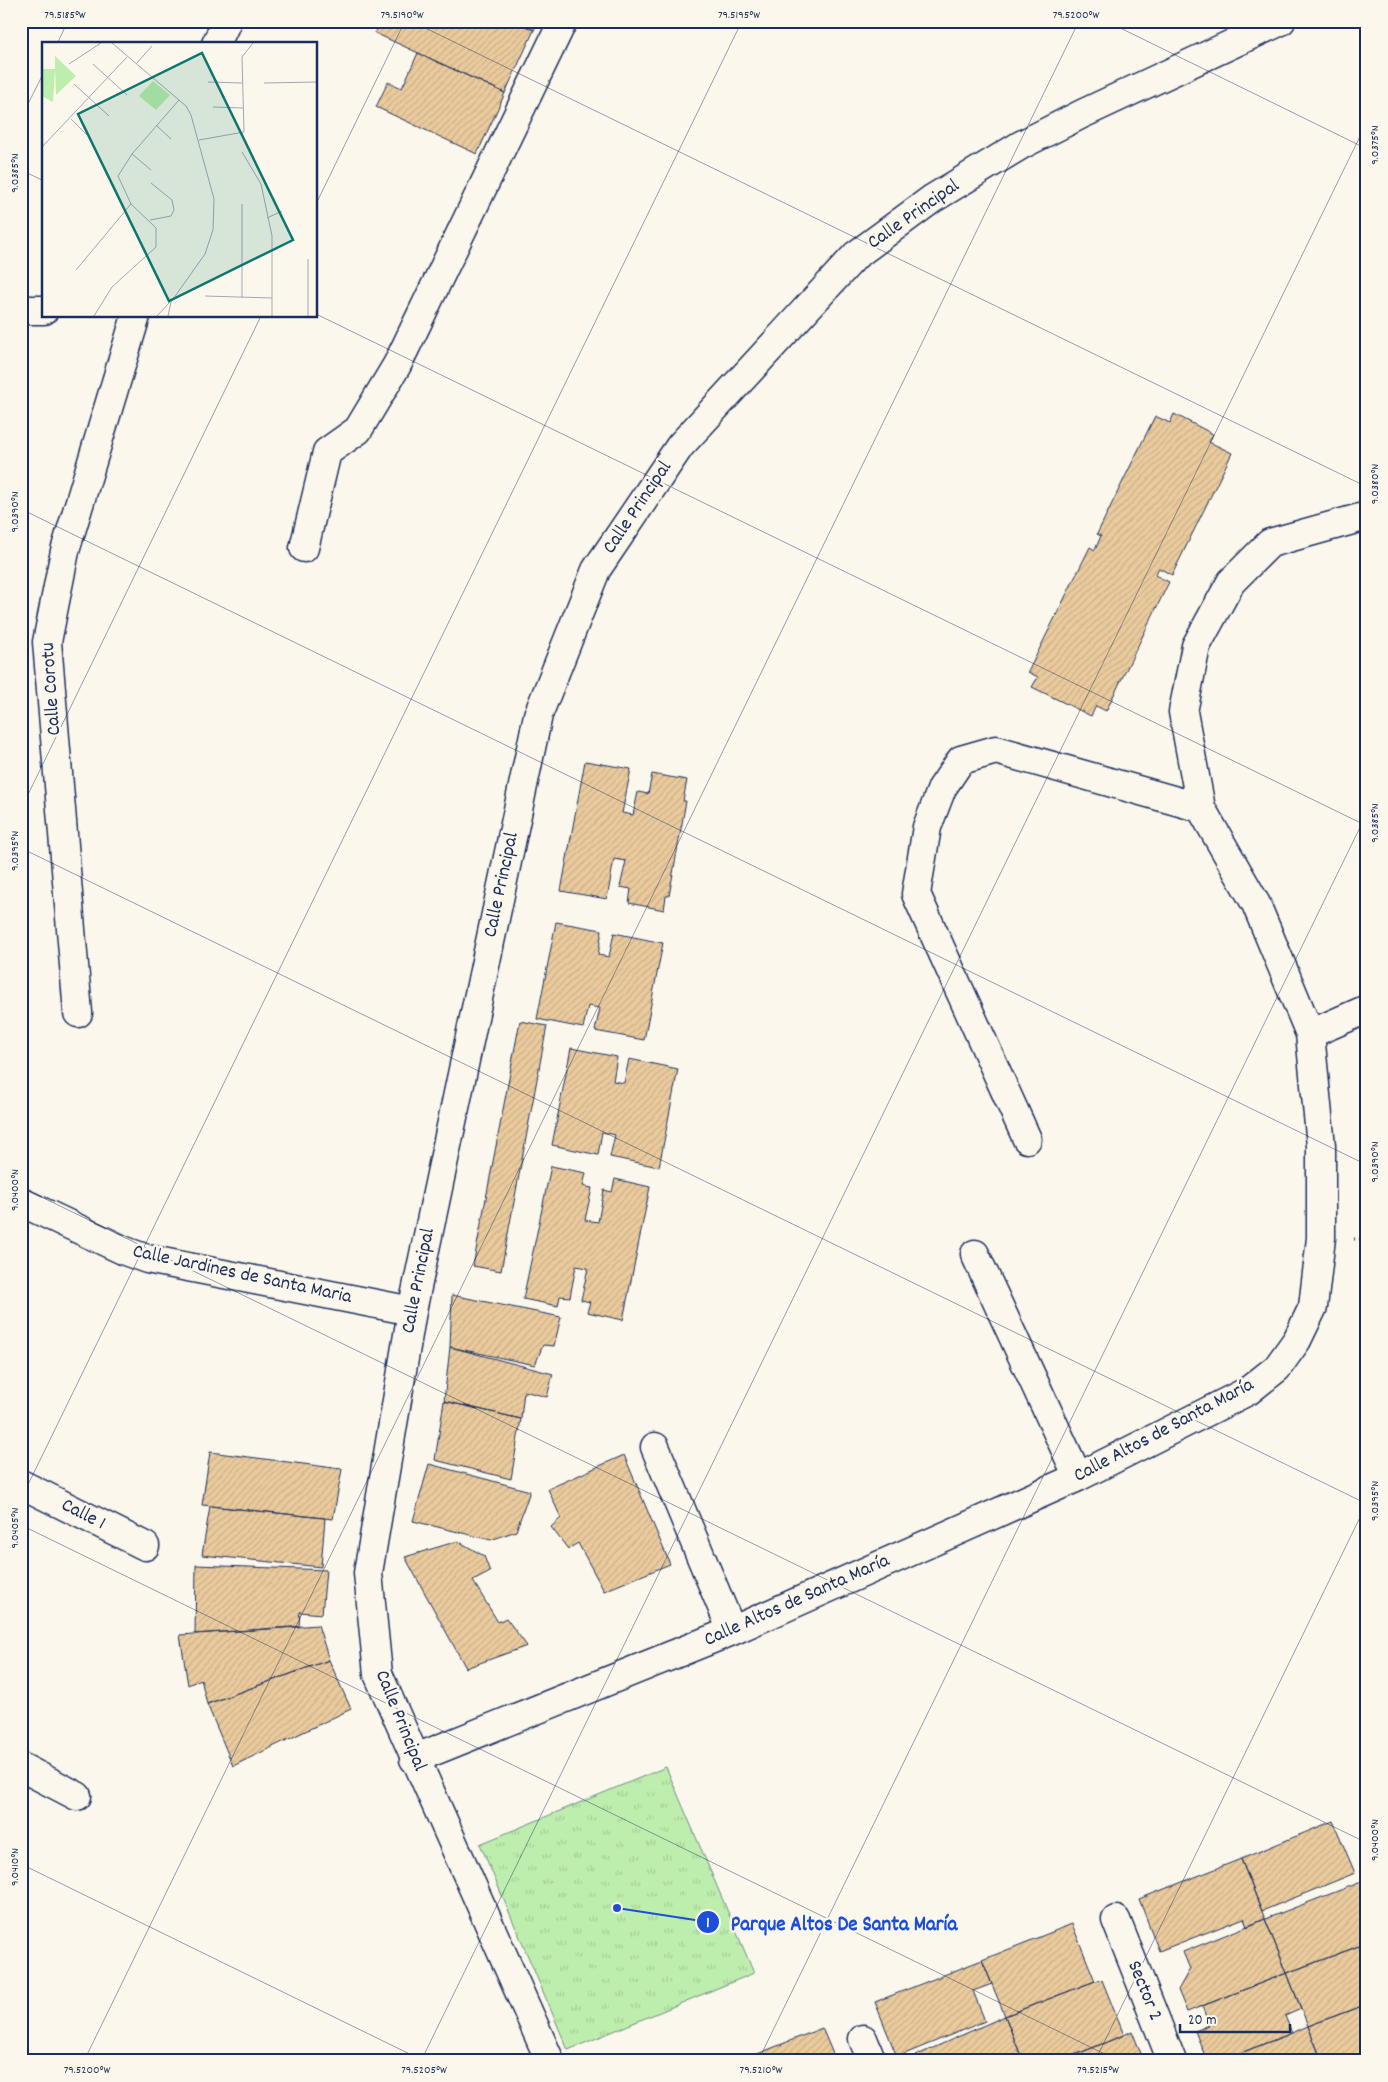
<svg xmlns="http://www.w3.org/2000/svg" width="1388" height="2082" font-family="Dekko,sans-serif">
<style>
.park{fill:url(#park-tufts);stroke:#6c8e86}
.building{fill:url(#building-hatch);stroke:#1b2f5e}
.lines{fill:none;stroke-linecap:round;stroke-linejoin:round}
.minor-casing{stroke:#1b2f5e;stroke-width:31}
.tertiary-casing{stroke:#1b2f5e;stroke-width:31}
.path{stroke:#1b2f5e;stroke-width:3;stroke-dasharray:1 4;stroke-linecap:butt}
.minor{stroke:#fbf7ec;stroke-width:28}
.tertiary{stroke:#fbf7ec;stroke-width:28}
.ticks{fill:none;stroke:#1b2f5e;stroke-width:1;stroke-opacity:0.45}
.labels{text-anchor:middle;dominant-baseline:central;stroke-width:5;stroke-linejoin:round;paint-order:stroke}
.street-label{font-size:20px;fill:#1b2f5e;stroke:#fbf7ec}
.inset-road{fill:none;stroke:#a1a7b3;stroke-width:1}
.view{fill:#0f766e;fill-opacity:0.15;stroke:#0f766e;stroke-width:2.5}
.inset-edge{fill:none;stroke:#1b2f5e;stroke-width:2.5}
.leader{fill:none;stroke:#1d4ed8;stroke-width:2}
.callout-dot{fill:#1d4ed8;stroke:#fbf7ec;stroke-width:2}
.mark-label{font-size:15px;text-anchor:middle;font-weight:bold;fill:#fff}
.callout-label{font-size:21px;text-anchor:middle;font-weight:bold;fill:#1d4ed8;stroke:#fbf7ec;stroke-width:5;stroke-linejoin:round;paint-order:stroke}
.neatline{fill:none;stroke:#1b2f5e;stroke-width:2}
.ticks-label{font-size:12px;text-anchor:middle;fill:#1b2f5e}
</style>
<defs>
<pattern id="park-tufts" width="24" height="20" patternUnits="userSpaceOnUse" patternTransform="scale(1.25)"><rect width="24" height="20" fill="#beeead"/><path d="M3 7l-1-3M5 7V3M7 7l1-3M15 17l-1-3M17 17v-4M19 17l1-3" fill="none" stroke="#a3cc97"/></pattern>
<pattern id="building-hatch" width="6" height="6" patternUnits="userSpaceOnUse" patternTransform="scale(1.25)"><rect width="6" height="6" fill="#ebcb9d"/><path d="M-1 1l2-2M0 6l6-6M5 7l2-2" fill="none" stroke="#c9af8a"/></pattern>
</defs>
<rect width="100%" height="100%" fill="#fbf7ec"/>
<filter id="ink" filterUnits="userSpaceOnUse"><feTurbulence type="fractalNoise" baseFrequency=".02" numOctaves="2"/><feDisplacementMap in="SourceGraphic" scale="10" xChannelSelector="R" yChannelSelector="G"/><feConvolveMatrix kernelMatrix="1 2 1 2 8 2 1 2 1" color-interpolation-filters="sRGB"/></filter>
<g filter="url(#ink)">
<!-- park -->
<path class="park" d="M 666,1767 L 754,1973 L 568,2050 L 480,1844 Z"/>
<!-- building -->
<path class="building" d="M 381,21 L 515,21 L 534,30 L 505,93 L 375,33 Z
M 515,21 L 539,21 L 534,30 Z
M 418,53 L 505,93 L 477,154 L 376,107 L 388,82 L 402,88 Z
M 1174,414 L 1213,434 L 1209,442 L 1232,453 L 1172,575 L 1159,568 L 1155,575 L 1169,582 L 1106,711 L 1096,706 L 1091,716 L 1032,687 L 1038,677 L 1028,672 L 1090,547 L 1095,550 L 1101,536 L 1097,534 L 1155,416 L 1170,423 Z
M 585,761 L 631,769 L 622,813 L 633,815 L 638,792 L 648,794 L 652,774 L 687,780 L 683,801 L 686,801 L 669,896 L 666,896 L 664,910 L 629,903 L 631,889 L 620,887 L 626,861 L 614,859 L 607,899 L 561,891 Z
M 556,922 L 602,930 L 598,955 L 609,957 L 614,933 L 663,943 L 644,1040 L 595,1031 L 600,1008 L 588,1006 L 583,1028 L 537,1019 Z
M 520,1021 L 547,1026 L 501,1271 L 473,1266 Z
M 571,1048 L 617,1057 L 613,1081 L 624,1083 L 629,1059 L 678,1069 L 659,1167 L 610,1157 L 615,1135 L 602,1132 L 598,1155 L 552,1145 Z
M 551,1166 L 586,1173 L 583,1186 L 592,1188 L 585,1220 L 598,1222 L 604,1190 L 612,1192 L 615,1179 L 650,1187 L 623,1320 L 587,1312 L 590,1302 L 581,1300 L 588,1268 L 576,1266 L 570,1297 L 560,1296 L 558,1306 L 523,1299 Z
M 452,1295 L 561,1317 L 554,1346 L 543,1345 L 535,1365 L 450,1347 Z
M 450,1347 L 553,1374 L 547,1397 L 524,1391 L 521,1419 L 444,1401 Z
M 444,1401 L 521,1419 L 511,1479 L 435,1460 Z
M 210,1452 L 342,1469 L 333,1519 L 202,1505 Z
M 624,1455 L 670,1564 L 604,1591 L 578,1543 L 568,1549 L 551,1527 L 561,1518 L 548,1489 Z
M 429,1464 L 530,1491 L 516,1531 L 491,1540 L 413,1521 Z
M 210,1506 L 325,1518 L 321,1567 L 202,1555 Z
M 458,1541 L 484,1556 L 490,1572 L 473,1581 L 498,1622 L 506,1618 L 527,1646 L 466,1668 L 405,1557 Z
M 196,1565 L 326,1570 L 322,1614 L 300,1612 L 299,1627 L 195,1634 Z
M 318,1625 L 329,1660 L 207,1704 L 201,1679 L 188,1685 L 180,1635 Z
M 329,1660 L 351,1709 L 233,1766 L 207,1704 Z
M 1333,1821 L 1355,1873 L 1262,1911 L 1241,1859 Z
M 1241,1859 L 1265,1919 L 1247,1927 L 1244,1918 L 1159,1951 L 1139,1899 Z
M 1364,1881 L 1367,1888 L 1367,1943 L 1287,1973 L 1265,1919 Z
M 1265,1919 L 1287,1973 L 1187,2012 L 1178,1990 L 1190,1969 L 1183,1952 Z
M 1072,1924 L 1095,1981 L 1005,2016 L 982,1960 Z
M 1367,1943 L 1367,2004 L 1308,2026 L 1287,1973 Z
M 982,1960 L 992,1984 L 973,1991 L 985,2021 L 897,2057 L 875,2002 Z
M 1287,1973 L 1301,2009 L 1285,2016 L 1292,2033 L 1220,2061 L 1207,2061 L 1195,2031 L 1209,2025 L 1202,2006 Z
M 1102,1980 L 1124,2035 L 1060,2061 L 1023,2061 L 1005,2016 L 1095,1981 Z
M 1367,2004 L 1367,2061 L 1322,2061 L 1308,2026 Z
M 1005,2016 L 1023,2061 L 917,2061 L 915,2056 Z
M 1308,2026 L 1322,2061 L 1220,2061 L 1292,2033 Z
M 822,2028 L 836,2061 L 740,2061 Z
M 1132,2031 L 1144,2061 L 1060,2061 L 1124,2035 Z"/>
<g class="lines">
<!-- minor casing -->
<g class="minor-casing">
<path id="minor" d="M 216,44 L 227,21
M 21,310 L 44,310
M 304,548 L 327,452 L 358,430 L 397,365 L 563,21
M 78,1013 L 47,642 L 65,551 L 136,316
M 1310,1034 L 1367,1009
M 1027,1139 L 916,894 L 927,827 L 942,788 L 961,760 L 996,750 L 1201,808
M 21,1202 L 125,1251 L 147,1259 L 412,1311
M 975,1254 L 1078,1477
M 655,1447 L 732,1631
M 21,1484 L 145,1546
M 414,1759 L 732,1631 L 1078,1477 L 1248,1391 L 1277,1368 L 1297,1340 L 1313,1307 L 1321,1238 L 1321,1146 L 1310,1034 L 1256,904 L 1201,808 L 1183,712 L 1196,646 L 1231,582 L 1270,543 L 1367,516
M 21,1767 L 77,1796
M 1116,1920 L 1172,2061
M 863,2039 L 872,2061"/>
</g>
<!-- tertiary casing -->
<g class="tertiary-casing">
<path id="tertiary" d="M 550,2061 L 378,1674 L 368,1573 L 412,1311 L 538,715 L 596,570 L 680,446 L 856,255 L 932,199 L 1021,145 L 1082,114 L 1281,21"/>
</g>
<!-- path -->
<path class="path" d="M 1354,1239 L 1367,1239"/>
<!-- minor -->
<use href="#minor" class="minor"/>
<!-- tertiary -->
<use href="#tertiary" class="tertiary"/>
</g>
</g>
<!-- ticks -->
<path class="ticks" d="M 411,21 L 1367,487M 1106,21 L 1367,149M 57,44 L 68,21M 21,118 L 44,72M 21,170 L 44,181M 316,204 L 405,21M 316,314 L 1367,826M 21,509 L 1367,1165M 21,809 L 261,316M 21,848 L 1367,1504M 21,1187 L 1367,1843M 21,1499 L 742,21M 21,1525 L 1119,2061M 21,1864 L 424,2061M 84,2061 L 1079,21M 421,2061 L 1367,122M 758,2061 L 1367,813M 1095,2061 L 1367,1503"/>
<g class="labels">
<!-- street labels -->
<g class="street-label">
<text transform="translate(914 215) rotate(-35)">Calle Principal</text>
<text transform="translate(638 508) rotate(-56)">Calle Principal</text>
<text transform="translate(52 689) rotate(-94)">Calle Corotu</text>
<text transform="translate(502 885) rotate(-78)">Calle Principal</text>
<text transform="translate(242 1275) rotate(12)">Calle Jardines de Santa Maria</text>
<text transform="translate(419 1281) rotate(-79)">Calle Principal</text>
<text transform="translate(1164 1431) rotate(-28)">Calle Altos de Santa María</text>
<text transform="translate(83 1515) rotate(27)">Calle 1</text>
<text transform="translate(797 1601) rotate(-24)">Calle Altos de Santa María</text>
<text transform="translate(400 1721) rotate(68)">Calle Principal</text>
<text transform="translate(1144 1991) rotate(68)">Sector 2</text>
</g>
</g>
<!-- overview -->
<g transform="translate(42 42)">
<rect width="275" height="275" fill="#fbf7ec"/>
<path d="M 13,14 L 34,34 L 14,53 L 13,27 Z" fill="#beeead"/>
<path d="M 0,27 L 13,27 L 11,60 L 0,54 ZM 111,39 L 128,53 L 114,68 L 97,54 Z" fill="#beeead"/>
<path d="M 1,29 L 12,29 L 12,46 L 1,46 Z" fill="#beeead"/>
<path class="inset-road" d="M 70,1 L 144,64 L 149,73 L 172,157 L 171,188 L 163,212 L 129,260 L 126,274M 27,22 L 59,1M 51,22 L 85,53M 94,22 L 110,4M 166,40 L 200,41M 222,41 L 275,40M 32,42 L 67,74M 171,65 L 201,66M 29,77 L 45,93M 114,83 L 129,97M 157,98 L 202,90 L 200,15 L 211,1M 0,105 L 85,15M 200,110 L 219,142 L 230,194 L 230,274M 90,112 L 109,128M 225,176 L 240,169M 108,178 L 129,174 L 132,168 L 130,158 L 109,141M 266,217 L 266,274M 34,228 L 89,162M 163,254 L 230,256M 200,256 L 200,162M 52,274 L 70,245 L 114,205 L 114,186 L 89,162 L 76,134 L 90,112 L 137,58M 115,274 L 128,260"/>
<path class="view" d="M 160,11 L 251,198 L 127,259 L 36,72 Z"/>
<rect width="275" height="275" class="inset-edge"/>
</g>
<!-- callouts -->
<path class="leader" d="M617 1908L708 1922"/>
<g class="callout-dot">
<circle cx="617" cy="1908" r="5"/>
<circle cx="708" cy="1922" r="12"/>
</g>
<g class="mark-label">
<text x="708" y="1927">1</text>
</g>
<g class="callout-label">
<text x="844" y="1930">Parque Altos De Santa María</text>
</g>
<!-- margin -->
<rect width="1388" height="2082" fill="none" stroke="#fbf7ec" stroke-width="55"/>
<!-- scale -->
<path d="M1180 2024v8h110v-8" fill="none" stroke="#1b2f5e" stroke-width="2.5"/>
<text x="1188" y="2024" font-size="15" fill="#1b2f5e" stroke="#fbf7ec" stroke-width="4" paint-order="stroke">20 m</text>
<rect x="28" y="28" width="1332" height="2026" class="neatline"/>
<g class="ticks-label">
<text x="65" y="18">79.5185°W</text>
<text x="402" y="18">79.5190°W</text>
<text x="739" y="18">79.5195°W</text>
<text x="1076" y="18">79.5200°W</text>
<text transform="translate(1374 145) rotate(-90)" y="4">9.0375°N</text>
<text transform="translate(14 173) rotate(-90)" y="4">9.0385°N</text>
<text transform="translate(1374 484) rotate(-90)" y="4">9.0380°N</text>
<text transform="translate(14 512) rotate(-90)" y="4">9.0390°N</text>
<text transform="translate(1374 823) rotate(-90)" y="4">9.0385°N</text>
<text transform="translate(14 851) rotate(-90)" y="4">9.0395°N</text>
<text transform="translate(1374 1162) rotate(-90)" y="4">9.0390°N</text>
<text transform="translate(14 1190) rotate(-90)" y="4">9.0400°N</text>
<text transform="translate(1374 1501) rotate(-90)" y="4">9.0395°N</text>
<text transform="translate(14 1528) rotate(-90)" y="4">9.0405°N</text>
<text transform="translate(1374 1840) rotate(-90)" y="4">9.0400°N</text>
<text transform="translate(14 1867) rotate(-90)" y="4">9.0410°N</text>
<text x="87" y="2073">79.5200°W</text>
<text x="424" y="2073">79.5205°W</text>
<text x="761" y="2073">79.5210°W</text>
<text x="1098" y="2073">79.5215°W</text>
</g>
</svg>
